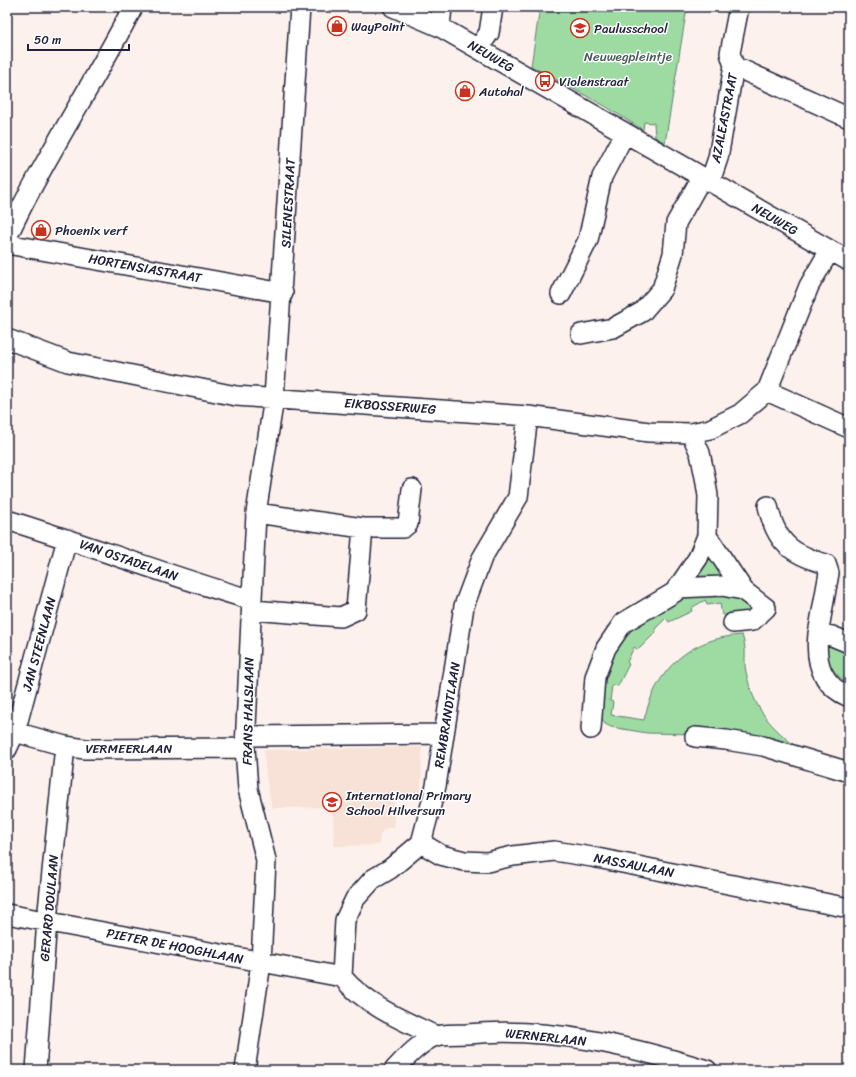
<svg xmlns="http://www.w3.org/2000/svg" width="856" height="1077" font-family="Sriracha,sans-serif">
<style>
.built{fill:#f8e1d6}
.green{fill:#9edba3;stroke:#607e6f}
.lines{fill:none;stroke-linecap:round;stroke-linejoin:round}
.minor-casing{stroke:#22223b;stroke-width:22}
.minor{stroke:#fff;stroke-width:19}
.labels{text-anchor:middle;dominant-baseline:central;stroke-width:3;stroke-linejoin:round;paint-order:stroke}
.poi-label{font-size:13px;fill:#22223b;stroke:#fff;text-anchor:start}
.street-label{font-size:13px;fill:#22223b;stroke:#fff}
.park-label{font-size:13px;fill:#475a5a;stroke:#fff}
</style>
<rect width="100%" height="100%" fill="#fcf1ec"/>
<filter id="ink" filterUnits="userSpaceOnUse"><feTurbulence type="fractalNoise" baseFrequency=".025" numOctaves="2"/><feDisplacementMap in="SourceGraphic" scale="8" xChannelSelector="R" yChannelSelector="G"/><feConvolveMatrix kernelMatrix="1 2 1 2 8 2 1 2 1" color-interpolation-filters="sRGB"/></filter>
<g filter="url(#ink)">
<!-- built -->
<path class="built" d="M 422,747 L 421,795 L 394,796 L 394,827 L 384,829 L 380,835 L 379,845 L 334,846 L 333,807 L 272,808 L 266,776 L 264,750 Z"/>
<!-- green -->
<path class="green" d="M 540,7 L 687,7 L 665,143 L 655,137 L 654,123 L 644,122 L 643,130 L 605,106 L 531,66 Z
M 709,553 L 734,584 L 694,578 Z
M 686,592 L 740,596 L 752,608 L 743,614 L 722,615 L 720,603 L 707,605 L 705,600 L 691,608 L 692,611 L 669,622 L 666,618 L 655,629 L 656,632 L 638,650 L 634,647 L 627,662 L 629,664 L 618,686 L 612,685 L 610,701 L 613,702 L 611,715 L 644,720 C 656,669 689,638 742,635 C 748,652 743,658 746,672 C 754,710 770,726 799,749 L 695,734 L 647,733 L 611,727 L 605,724 L 601,717 L 600,687 L 606,659 L 625,631 Z
M 829,641 C 855,656 849,656 849,684 C 835,677 821,656 829,641 Z"/>
<g class="lines">
<!-- minor casing -->
<g class="minor-casing">
<path id="minor" d="M 393,7 L 440,27 L 849,261
M 440,27 L 442,7
M 480,50 L 484,40 L 489,33 L 493,7
M 734,66 L 849,118
M 710,182 L 718,158 L 734,66 L 730,53 L 739,7
M 7,237 C 44,158 93,85 133,7
M 7,244 L 283,293
M 561,294 L 588,240 L 602,177 L 625,133
M 581,334 L 613,328 L 642,312 L 662,289 L 673,254 L 676,223 L 702,177
M 7,339 L 68,362 L 236,396 L 528,416 L 649,432 L 691,433 L 710,429 L 740,414 L 767,391 L 809,286 L 830,250
M 767,391 L 849,428
M 768,506 C 776,543 791,554 826,564 L 829,573 L 818,634
M 7,520 C 89,545 169,576 252,600
M 363,528 L 403,528 L 408,524 L 412,489
M 707,536 L 744,591 L 766,608 L 752,621 L 733,623
M 677,588 L 722,586 L 743,590
M 252,610 L 341,617 L 356,610 L 363,528 L 256,513
M 849,643 L 832,636 L 818,634 C 815,662 821,685 849,697
M 591,729 L 595,677 L 606,648 L 623,623 L 675,592 L 698,558 L 707,536 L 708,496 L 705,477 L 700,453 L 691,433
M 15,732 L 65,746 L 85,749 L 245,748
M 246,736 L 444,734
M 695,737 L 726,740 L 763,746 L 849,772
M 7,749 L 15,732 L 67,539
M 421,843 L 441,855 L 464,861 L 487,862 L 513,856 L 554,851 L 592,857 L 849,908
M 7,914 L 342,977
M 436,1036 C 402,1020 367,1006 342,977 L 345,920 L 355,899 L 373,879 L 390,869 L 421,843 L 436,786 L 464,606 L 482,558 L 518,497 L 528,416
M 36,1070 L 47,920 L 65,746
M 245,1070 L 261,963 L 266,860 L 248,789 L 245,748 L 256,513 L 274,398 L 300,7
M 394,1070 C 403,1060 423,1040 436,1036 C 445,1034 457,1034 467,1034 C 548,1026 630,1046 707,1070"/>
</g>
<!-- minor -->
<use href="#minor" class="minor"/>
</g>
</g>
<!-- icons -->
<defs>
<g id="shop-ring" transform="scale(1)"><circle r="9.5" fill="#fff" stroke="#c8321e" stroke-width="1.5"/><path d="M-5-2.5h2.3a2.7 3.5 0 0 1 5.4 0H5L5.5 6h-11ZM-1.5-2.5h3a1.5 2.3 0 0 0-3 0Z" fill="#c8321e"/></g>
<g id="school-ring" transform="scale(1)"><circle r="9.5" fill="#fff" stroke="#c8321e" stroke-width="1.5"/><path d="M0-5L7-2L0 1L-7-2ZM-4 1L0 2.5L4 1V4Q0 6-4 4Z" fill="#c8321e"/></g>
<g id="bus-ring" transform="scale(1)"><circle r="9.5" fill="#fff" stroke="#c8321e" stroke-width="1.5"/><path d="M-5-6H5V4H4V6H2V4H-2V6H-4V4H-5ZM-3.5-4V0h7V-4ZM-3.5 1.2v1.5H-2V1.2ZM2 1.2v1.5H3.5V1.2Z" fill="#c8321e"/></g>
</defs>
<g fill-rule="evenodd">
<use href="#shop-ring" x="337" y="26"/>
<use href="#school-ring" x="580" y="28"/>
<use href="#bus-ring" x="545" y="81"/>
<use href="#shop-ring" x="465" y="91"/>
<use href="#shop-ring" x="41" y="230"/>
<use href="#school-ring" x="332" y="802"/>
</g>
<g class="labels">
<!-- poi labels -->
<g class="poi-label">
<text x="351" y="26">WayPoint</text>
<text x="594" y="28">Paulusschool</text>
<text x="559" y="81">Violenstraat</text>
<text x="479" y="91">Autohal</text>
<text x="55" y="230">Phoenix verf</text>
<text x="346" y="795">International Primary<tspan x="346" dy="15">School Hilversum</tspan></text>
</g>
<!-- street labels -->
<g class="street-label">
<text transform="translate(491 56) rotate(30)">NEUWEG</text>
<text transform="translate(724 118) rotate(-79)">AZALEASTRAAT</text>
<text transform="translate(288 203) rotate(-87)">SILENESTRAAT</text>
<text transform="translate(775 219) rotate(30)">NEUWEG</text>
<text transform="translate(145 268) rotate(10)">HORTENSIASTRAAT</text>
<text transform="translate(390 406) rotate(4)">EIKBOSSERWEG</text>
<text transform="translate(129 560) rotate(19)">VAN OSTADELAAN</text>
<text transform="translate(39 644) rotate(-75)">JAN STEENLAAN</text>
<text transform="translate(248 711) rotate(-89)">FRANS HALSLAAN</text>
<text transform="translate(447 715) rotate(-81)">REMBRANDTLAAN</text>
<text x="129" y="748">VERMEERLAAN</text>
<text transform="translate(634 865) rotate(11)">NASSAULAAN</text>
<text transform="translate(49 908) rotate(-85)">GERARD DOULAAN</text>
<text transform="translate(175 946) rotate(11)">PIETER DE HOOGHLAAN</text>
<text transform="translate(546 1037) rotate(6)">WERNERLAAN</text>
</g>
<!-- park labels -->
<g class="park-label">
<text x="628" y="56">Neuwegpleintje</text>
</g>
</g>
<!-- margin -->
<rect width="856" height="1077" fill="none" stroke="#fff" stroke-width="24"/>
<rect x="12" y="12" width="832" height="1053" fill="none" stroke="#22223b" stroke-width="1.5" filter="url(#ink)"/>
<!-- scale -->
<path d="M28 44v6h101v-6" fill="none" stroke="#22223b" stroke-width="2"/>
<text x="34" y="44" font-size="12" fill="#22223b" stroke="#ffffff" stroke-width="3" paint-order="stroke">50 m</text>
</svg>
